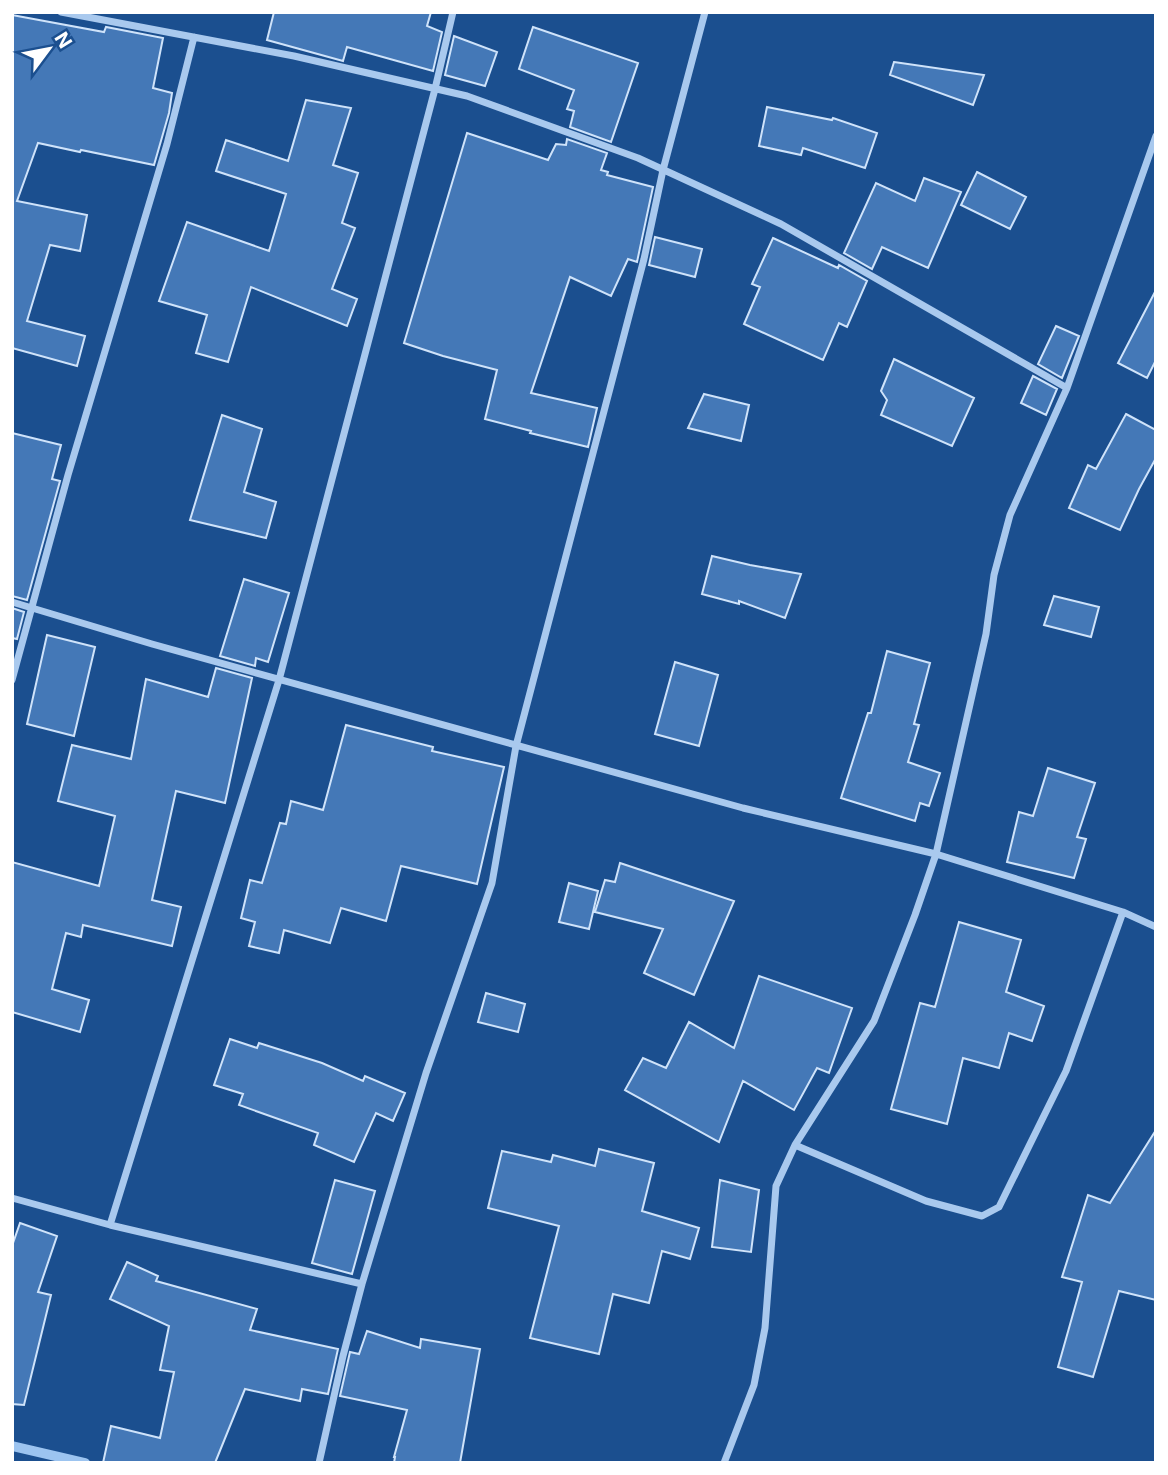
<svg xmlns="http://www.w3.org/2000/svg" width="1168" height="1475" font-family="Inter,sans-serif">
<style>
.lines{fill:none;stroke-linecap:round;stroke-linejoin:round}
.stream{stroke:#9cc4f0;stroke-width:10}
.building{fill:#4478b7;stroke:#cfe3fa;stroke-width:2}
.street{stroke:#a9c9ee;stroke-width:7}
</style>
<rect width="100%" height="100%" fill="#1b4f8f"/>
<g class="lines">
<!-- stream -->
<path class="stream" d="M 12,1446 L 85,1463"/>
</g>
<!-- building -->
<path class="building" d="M 274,12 L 431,12 L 427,26 L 442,32 L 433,71 L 347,47 L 343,61 L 267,40 Z
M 12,15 L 104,32 L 106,27 L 163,38 L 153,88 L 172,93 L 169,113 L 154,165 L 81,150 L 80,152 L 38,143 L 17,201 L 87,215 L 80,251 L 50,245 L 27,321 L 85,336 L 77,366 L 12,348 Z
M 533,27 L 638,63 L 611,142 L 570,127 L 574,111 L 567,109 L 574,90 L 519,69 Z
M 454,36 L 497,52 L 485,86 L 445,75 Z
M 894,62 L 984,75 L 973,105 L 890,75 Z
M 306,100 L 351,108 L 333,165 L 358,173 L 342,223 L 355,228 L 332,289 L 357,299 L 347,326 L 251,287 L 228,362 L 196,353 L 207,315 L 159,301 L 187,222 L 269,251 L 286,194 L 216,171 L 226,140 L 288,161 Z
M 767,107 L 832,120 L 833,118 L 877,133 L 865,168 L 803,148 L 801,155 L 759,146 Z
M 467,133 L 548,160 L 556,144 L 566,145 L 567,139 L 607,153 L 601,170 L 608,172 L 607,175 L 653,187 L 637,262 L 628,259 L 611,296 L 570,277 L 531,393 L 597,408 L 588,447 L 530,433 L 531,431 L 485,419 L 497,370 L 443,356 L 404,343 Z
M 977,172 L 1026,197 L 1010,229 L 961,205 Z
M 924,178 L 961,192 L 928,268 L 882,247 L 872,269 L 844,253 L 876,183 L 915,201 Z
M 655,237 L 702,249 L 695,277 L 649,265 Z
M 773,238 L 838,268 L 839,265 L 867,281 L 847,327 L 839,323 L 823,360 L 744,324 L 760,287 L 752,284 Z
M 1156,290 L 1156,360 L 1147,378 L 1118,363 Z
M 1056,326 L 1079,336 L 1062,378 L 1038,364 Z
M 894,359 L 974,398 L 952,446 L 881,415 L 887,400 L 881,391 Z
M 1033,376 L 1057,389 L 1046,415 L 1021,403 Z
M 704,394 L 749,405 L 741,441 L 688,428 Z
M 1126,414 L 1156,430 L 1156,458 L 1139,489 L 1120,530 L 1069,508 L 1088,465 L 1096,469 Z
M 222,415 L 262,429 L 244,492 L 276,502 L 266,538 L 190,520 Z
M 12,433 L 61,445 L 52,479 L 60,481 L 27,600 L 12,596 Z
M 712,556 L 750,565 L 801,574 L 785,618 L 739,601 L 739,604 L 702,594 Z
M 244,579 L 289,593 L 268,662 L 256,658 L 255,666 L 220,656 Z
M 1054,596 L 1099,607 L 1091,637 L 1044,625 Z
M 12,608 L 24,612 L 17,639 L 12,638 Z
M 47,635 L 95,647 L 74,736 L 27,724 Z
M 887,651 L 930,663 L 914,724 L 919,725 L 908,762 L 940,773 L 929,806 L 920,803 L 915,821 L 841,798 L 868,713 L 871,713 Z
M 675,662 L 718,675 L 699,746 L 655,734 Z
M 216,668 L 252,678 L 225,803 L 176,791 L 152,900 L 181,907 L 172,946 L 83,925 L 81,937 L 66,933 L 52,989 L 89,1000 L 80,1032 L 12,1012 L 12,862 L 99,886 L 115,816 L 58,801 L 72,745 L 131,759 L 146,679 L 208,697 Z
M 346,725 L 433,747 L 432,751 L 504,767 L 477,884 L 401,866 L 386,921 L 341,908 L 330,943 L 284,930 L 279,953 L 249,946 L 255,922 L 241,918 L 250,880 L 262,883 L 280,823 L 286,824 L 291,801 L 323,810 Z
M 1048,768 L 1095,783 L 1077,837 L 1086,839 L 1074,878 L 1007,862 L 1019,812 L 1033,816 Z
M 620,863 L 734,901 L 694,995 L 644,973 L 663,929 L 595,912 L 605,880 L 615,882 Z
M 569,883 L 598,891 L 589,929 L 559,922 Z
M 959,922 L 1021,940 L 1006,992 L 1044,1006 L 1032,1041 L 1009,1033 L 999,1068 L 963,1058 L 947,1124 L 891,1109 L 920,1003 L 935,1007 Z
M 759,976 L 852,1008 L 829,1073 L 817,1068 L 794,1110 L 743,1081 L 719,1142 L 625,1090 L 643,1058 L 666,1068 L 689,1022 L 734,1048 Z
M 486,993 L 525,1004 L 518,1032 L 478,1022 Z
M 230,1039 L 257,1048 L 259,1043 L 322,1063 L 363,1081 L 365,1076 L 405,1093 L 393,1121 L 376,1113 L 354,1162 L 314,1145 L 318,1133 L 239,1105 L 243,1094 L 214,1085 Z
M 1156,1130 L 1156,1300 L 1119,1291 L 1093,1377 L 1058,1367 L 1082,1282 L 1062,1277 L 1088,1195 L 1110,1203 Z
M 599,1149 L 654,1163 L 642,1211 L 699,1228 L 690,1259 L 662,1251 L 649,1303 L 613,1294 L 599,1354 L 530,1338 L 559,1226 L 488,1208 L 502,1151 L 551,1162 L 553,1155 L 595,1166 Z
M 335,1180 L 375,1191 L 352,1274 L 312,1263 Z
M 720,1180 L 759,1190 L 751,1252 L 712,1247 Z
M 20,1223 L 57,1236 L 38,1292 L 51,1295 L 24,1405 L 12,1404 L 12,1246 Z
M 127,1262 L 158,1276 L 156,1281 L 257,1309 L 250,1330 L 338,1349 L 328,1394 L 302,1389 L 300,1401 L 245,1389 L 215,1463 L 103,1463 L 111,1426 L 160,1438 L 174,1372 L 160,1370 L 169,1326 L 110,1299 Z
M 367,1331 L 420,1348 L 421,1339 L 480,1349 L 460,1463 L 394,1463 L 395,1457 L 394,1457 L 407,1410 L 340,1396 L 350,1352 L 359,1354 Z"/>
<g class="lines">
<!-- street -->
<path class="street" d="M 61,12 L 294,56 L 467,96 L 638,158 L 781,224 L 1067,388
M 12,602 L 152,644 L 743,808 L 936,854 L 1123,912 L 1156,927
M 12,680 L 68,475 L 167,144 L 194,37
M 795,1145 L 926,1201 L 982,1216 L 999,1207 L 1066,1071 L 1123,912
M 12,1198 L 110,1225 L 362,1284
M 110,1225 L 279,680 L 435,89 L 453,12
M 319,1463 L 343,1356 L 362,1284 L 426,1073 L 492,883 L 516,746 L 644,259 L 663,170 L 705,12
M 724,1463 L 754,1385 L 765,1328 L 776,1186 L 795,1145 L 874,1021 L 915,915 L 936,854 L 986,634 L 994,575 L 1010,515 L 1067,388 L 1156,136"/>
</g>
<!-- border -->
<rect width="1168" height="1475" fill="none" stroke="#ffffff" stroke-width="28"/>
<!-- north arrow -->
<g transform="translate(49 49) rotate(58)" stroke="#1b4f8f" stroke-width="5" paint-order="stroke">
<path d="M0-5L12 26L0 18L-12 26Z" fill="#ffffff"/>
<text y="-10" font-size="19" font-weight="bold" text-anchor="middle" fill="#ffffff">N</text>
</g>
</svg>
